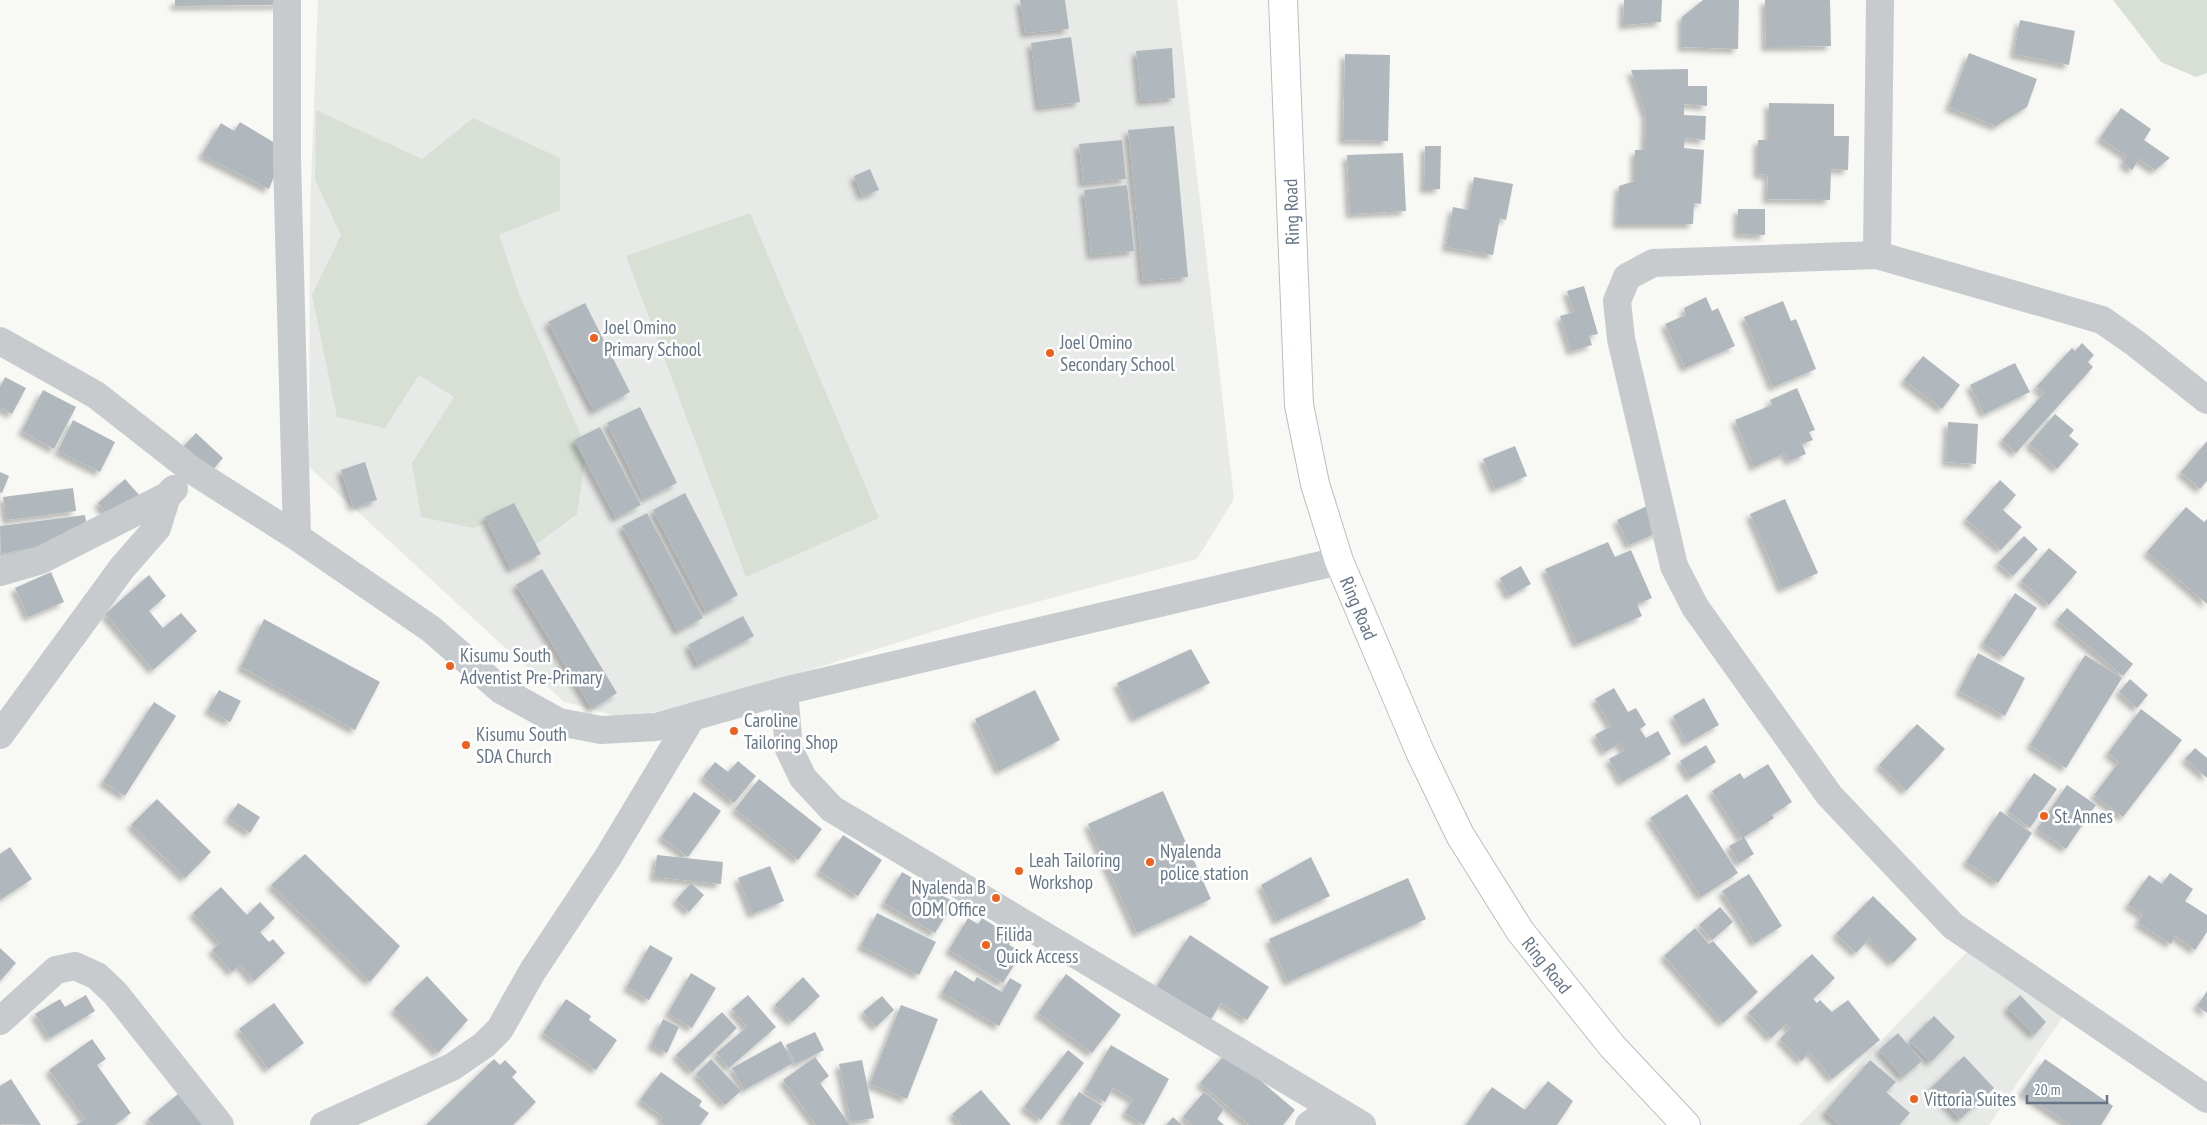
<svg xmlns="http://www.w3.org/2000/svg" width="2207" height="1125" font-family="'PT Sans Narrow',sans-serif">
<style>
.built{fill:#e8eae8}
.green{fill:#d8e0d5}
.building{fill:#b0b8be;filter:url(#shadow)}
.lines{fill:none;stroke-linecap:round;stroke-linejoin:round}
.major-casing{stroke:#babec2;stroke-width:30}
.minor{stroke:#c7cbce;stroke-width:28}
.major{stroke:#fff;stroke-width:28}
.poi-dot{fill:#ed621f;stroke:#fff;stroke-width:2}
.labels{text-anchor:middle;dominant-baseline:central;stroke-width:5;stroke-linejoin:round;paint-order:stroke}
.street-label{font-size:19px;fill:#657588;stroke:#fff}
.poi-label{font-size:19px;fill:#657588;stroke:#fff;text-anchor:start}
</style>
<defs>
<filter id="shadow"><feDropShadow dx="-4.5" dy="4.5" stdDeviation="2.5" flood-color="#0004"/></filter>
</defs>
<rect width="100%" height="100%" fill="#f8f8f5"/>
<!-- built -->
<path class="built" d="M 318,0 L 1177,0 L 1234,499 L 1197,559 L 980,617 L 739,692 L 626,719 L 563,701 L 309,467 L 310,210 Z
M 1972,947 L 2064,1015 L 1989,1125 L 1799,1125 Z"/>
<!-- green -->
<path class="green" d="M 2113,0 L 2207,0 L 2207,73 L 2196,77 L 2161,62 Z
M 316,110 L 422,159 L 473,118 L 560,158 L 560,210 L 499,235 L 519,294 L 587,449 L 577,514 L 534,546 L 502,517 L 473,528 L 421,517 L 412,463 L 454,397 L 419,375 L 385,428 L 337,417 L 312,295 L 341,235 L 315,180 Z
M 750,213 L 879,518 L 746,577 L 626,256 Z"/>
<!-- building -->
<path class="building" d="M 175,0 L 281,0 L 281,5 L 175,6 Z
M 1020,0 L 1065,0 L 1069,29 L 1025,33 Z
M 1624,0 L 1662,0 L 1661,22 L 1623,25 Z
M 1703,0 L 1739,0 L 1738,49 L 1682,47 L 1682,17 Z
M 1765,0 L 1830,0 L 1831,46 L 1766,47 Z
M 2020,20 L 2075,31 L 2069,65 L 2014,54 Z
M 1071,37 L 1080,102 L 1039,107 L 1031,43 Z
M 1172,48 L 1175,98 L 1141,101 L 1136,51 Z
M 1969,53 L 2037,79 L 2027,107 L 1996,126 L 1949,107 Z
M 1345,54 L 1390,55 L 1388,141 L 1343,140 Z
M 1688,69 L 1688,86 L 1707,86 L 1707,106 L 1684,104 L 1684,115 L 1706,116 L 1705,140 L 1685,138 L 1684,148 L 1704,150 L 1701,204 L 1694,203 L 1693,224 L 1617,224 L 1619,186 L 1635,181 L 1635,150 L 1645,150 L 1646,115 L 1631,70 Z
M 1769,103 L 1834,104 L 1834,136 L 1849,136 L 1848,170 L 1831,169 L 1830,200 L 1767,199 L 1768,175 L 1758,174 L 1758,140 L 1769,140 Z
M 2121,108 L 2151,129 L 2144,140 L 2170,158 L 2155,170 L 2139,159 L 2132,170 L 2123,163 L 2127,156 L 2100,138 Z
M 240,122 L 285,149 L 269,189 L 202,155 L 221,123 L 234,131 Z
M 1174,126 L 1188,277 L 1143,281 L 1128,130 Z
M 1122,140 L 1126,179 L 1083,183 L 1079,144 Z
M 1425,146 L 1441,146 L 1440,189 L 1424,189 Z
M 1403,153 L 1406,211 L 1350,214 L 1347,155 Z
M 870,169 L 879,190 L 862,196 L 854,176 Z
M 1474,177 L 1513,184 L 1506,220 L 1500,218 L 1493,255 L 1446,247 L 1453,207 L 1468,210 Z
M 1127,185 L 1134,251 L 1091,255 L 1084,190 Z
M 1738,209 L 1765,209 L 1765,235 L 1738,234 Z
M 1584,286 L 1598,334 L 1589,336 L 1592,345 L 1571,351 L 1560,316 L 1574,312 L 1567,291 Z
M 1706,297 L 1712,311 L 1718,308 L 1735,346 L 1685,368 L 1665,324 L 1686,315 L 1684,308 Z
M 1783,301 L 1791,321 L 1796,319 L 1816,369 L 1773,387 L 1744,317 Z
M 585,303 L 630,392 L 594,411 L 548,322 Z
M 2082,343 L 2094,355 L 2088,362 L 2093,367 L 2016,453 L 2002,440 L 2044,393 L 2036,387 L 2072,348 L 2075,351 Z
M 1923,356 L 1960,385 L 1942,409 L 1904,380 Z
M 2015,363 L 2030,392 L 1984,414 L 1970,385 Z
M 5,377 L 26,388 L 12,414 L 0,407 L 0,387 Z
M 1797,388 L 1815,430 L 1809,432 L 1813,440 L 1802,444 L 1806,454 L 1789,461 L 1785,453 L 1754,467 L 1735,420 L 1772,405 L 1770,400 Z
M 43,390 L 76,407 L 54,449 L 22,431 Z
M 640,407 L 677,483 L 644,499 L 607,423 Z
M 2055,414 L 2074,430 L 2069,436 L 2079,444 L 2057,469 L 2029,444 Z
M 73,420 L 115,442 L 100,472 L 58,451 Z
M 1948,422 L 1978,424 L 1976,464 L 1946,462 Z
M 600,427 L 641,505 L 616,518 L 574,440 Z
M 196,433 L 223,458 L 210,473 L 182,448 Z
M 2207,441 L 2207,481 L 2200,489 L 2181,472 Z
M 1515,446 L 1527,476 L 1495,489 L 1483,459 Z
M 365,462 L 377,500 L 353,507 L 341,470 Z
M 0,472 L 9,476 L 2,493 L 0,492 Z
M 125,479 L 140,496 L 113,521 L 98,503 Z
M 2000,480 L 2016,495 L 2003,510 L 2022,527 L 2001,550 L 1966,519 Z
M 73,488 L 76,511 L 7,520 L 3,497 Z
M 685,493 L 738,595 L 706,612 L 653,510 Z
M 1785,499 L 1818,573 L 1782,589 L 1750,514 Z
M 514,503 L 541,554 L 511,569 L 485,517 Z
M 1647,506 L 1659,532 L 1629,545 L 1617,520 Z
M 2186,507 L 2204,522 L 2207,519 L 2207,604 L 2147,552 Z
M 647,513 L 703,618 L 678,631 L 622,526 Z
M 85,515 L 88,535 L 74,540 L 1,554 L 0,526 Z
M 2024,536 L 2038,549 L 2013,576 L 1998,563 Z
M 1608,542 L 1615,557 L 1631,550 L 1652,598 L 1637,604 L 1642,616 L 1577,644 L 1545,569 Z
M 2049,548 L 2077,572 L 2049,605 L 2021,581 Z
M 1521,566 L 1531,584 L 1509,596 L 1500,578 Z
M 542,569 L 617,693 L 592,709 L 516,585 Z
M 51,572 L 64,602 L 28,617 L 15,588 Z
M 149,575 L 166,596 L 149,611 L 163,628 L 181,613 L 197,631 L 153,670 L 105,614 Z
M 2015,593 L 2037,608 L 2004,657 L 1983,643 Z
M 2067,608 L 2133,664 L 2123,676 L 2057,620 Z
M 743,616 L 754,636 L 698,665 L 688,645 Z
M 264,619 L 380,682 L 355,730 L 241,667 Z
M 1191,649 L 1210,683 L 1135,719 L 1117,683 Z
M 1978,653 L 2025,678 L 2005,716 L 1959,691 Z
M 2085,655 L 2122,678 L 2066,768 L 2030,745 Z
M 2130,679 L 2148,695 L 2137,708 L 2119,692 Z
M 1614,688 L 1628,712 L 1636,708 L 1646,725 L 1640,729 L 1646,738 L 1658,731 L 1671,754 L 1622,782 L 1609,759 L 1624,751 L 1620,743 L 1605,752 L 1595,735 L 1611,726 L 1595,699 Z
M 219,690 L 241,701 L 230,722 L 208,710 Z
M 1035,690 L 1060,740 L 999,771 L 975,719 Z
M 1704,698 L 1719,725 L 1687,743 L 1673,716 Z
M 154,702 L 176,716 L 125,796 L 103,782 Z
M 2141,709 L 2182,740 L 2123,817 L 2094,795 L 2119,762 L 2108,753 Z
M 1917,724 L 1945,749 L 1906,791 L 1879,765 Z
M 1706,745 L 1716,762 L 1690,778 L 1680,761 Z
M 2195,748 L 2207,758 L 2207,778 L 2185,759 Z
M 738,761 L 756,776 L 734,803 L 703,777 L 715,762 L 728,772 Z
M 1768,764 L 1792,802 L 1772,815 L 1774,818 L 1744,837 L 1754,854 L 1739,863 L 1729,846 L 1742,839 L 1712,791 L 1740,773 L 1744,779 Z
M 2034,773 L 2057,789 L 2030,828 L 2008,811 Z
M 759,779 L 822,829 L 798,860 L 735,809 Z
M 2067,785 L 2096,805 L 2066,849 L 2037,829 Z
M 1163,791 L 1211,899 L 1137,933 L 1088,824 Z
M 694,792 L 721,811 L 688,857 L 661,837 Z
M 1687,794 L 1738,873 L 1701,897 L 1650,818 Z
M 157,799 L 211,852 L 185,878 L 131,825 Z
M 238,803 L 260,817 L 250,833 L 228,818 Z
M 2000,811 L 2032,833 L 1998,883 L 1966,862 Z
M 843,835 L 882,860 L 858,896 L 819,871 Z
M 10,847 L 32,879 L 0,900 L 0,854 Z
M 305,854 L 400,946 L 370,982 L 271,885 Z
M 657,855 L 723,862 L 721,884 L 654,877 Z
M 1311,857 L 1330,896 L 1277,921 L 1261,885 Z
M 770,866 L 784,901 L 752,914 L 738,878 Z
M 902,872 L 954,902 L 935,933 L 884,903 Z
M 2170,873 L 2193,889 L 2185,901 L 2207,915 L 2207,932 L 2195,950 L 2175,936 L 2171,944 L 2138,923 L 2143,915 L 2128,905 L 2149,875 L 2162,884 Z
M 1749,874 L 1782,926 L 1755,943 L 1722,891 Z
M 1408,878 L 1426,919 L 1288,982 L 1269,939 Z
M 691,883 L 704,895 L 689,912 L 676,900 Z
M 221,887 L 247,915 L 260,902 L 275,918 L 260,932 L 269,942 L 273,939 L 285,953 L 254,981 L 240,965 L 232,972 L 212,950 L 220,943 L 193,913 Z
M 1873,896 L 1917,939 L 1893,963 L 1869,939 L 1856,953 L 1836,934 Z
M 1720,907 L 1733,922 L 1712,940 L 1699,925 Z
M 877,913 L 936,942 L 919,975 L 861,946 Z
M 968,918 L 978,924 L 982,918 L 1014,938 L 1009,945 L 1022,952 L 1003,983 L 949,950 Z
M 1695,928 L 1709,944 L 1713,941 L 1758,992 L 1723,1023 L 1664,956 Z
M 1190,935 L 1269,987 L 1247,1020 L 1221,1003 L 1210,1021 L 1157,986 Z
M 650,945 L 673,958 L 649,1000 L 627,987 Z
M 0,948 L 16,963 L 0,981 Z
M 1812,954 L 1835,978 L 1813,999 L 1817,1003 L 1820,1000 L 1832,1012 L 1848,1000 L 1880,1040 L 1832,1079 L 1810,1052 L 1801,1061 L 1780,1039 L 1790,1028 L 1786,1024 L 1771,1038 L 1748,1013 Z
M 955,970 L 974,982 L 977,977 L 1002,992 L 1010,978 L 1022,985 L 999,1026 L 942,993 Z
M 691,973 L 716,988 L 692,1028 L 668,1013 Z
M 1066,974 L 1121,1015 L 1092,1053 L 1038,1013 Z
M 427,976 L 468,1020 L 438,1053 L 394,1009 Z
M 803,977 L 820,996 L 792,1022 L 775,1005 Z
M 2207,991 L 2207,1013 L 2197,1006 Z
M 86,995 L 95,1011 L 50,1038 L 35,1014 L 60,999 L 65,1007 Z
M 748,995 L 776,1027 L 729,1068 L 716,1053 L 747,1027 L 732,1009 Z
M 2020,995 L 2046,1022 L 2034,1035 L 2007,1008 Z
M 882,996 L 894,1010 L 876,1027 L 863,1012 Z
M 566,999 L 591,1016 L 589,1020 L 617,1040 L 596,1070 L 543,1033 Z
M 274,1003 L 304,1043 L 268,1069 L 239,1029 Z
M 901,1005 L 938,1019 L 907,1099 L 870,1084 Z
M 722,1012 L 737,1028 L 692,1072 L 676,1055 Z
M 1934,1016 L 1955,1037 L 1931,1062 L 1909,1041 Z
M 663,1019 L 679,1027 L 667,1053 L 651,1045 Z
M 815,1032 L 824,1050 L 796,1064 L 786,1045 Z
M 1898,1033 L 1922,1061 L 1903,1077 L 1879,1050 Z
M 92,1039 L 106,1059 L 97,1065 L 131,1113 L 115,1125 L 76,1125 L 85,1119 L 49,1070 Z
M 781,1041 L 793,1063 L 744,1090 L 732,1068 Z
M 1111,1045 L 1169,1079 L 1144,1125 L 1125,1113 L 1133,1099 L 1113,1088 L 1105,1102 L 1085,1090 Z
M 1068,1050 L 1084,1063 L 1041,1120 L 1024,1107 Z
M 1227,1052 L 1295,1110 L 1283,1125 L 1249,1125 L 1200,1083 Z
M 1964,1056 L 1994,1088 L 1960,1119 L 1931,1088 Z
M 815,1057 L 829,1076 L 820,1083 L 850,1125 L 816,1125 L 783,1080 Z
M 494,1059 L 500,1065 L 505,1060 L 517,1072 L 512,1077 L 536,1102 L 513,1125 L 426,1125 Z
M 711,1059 L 741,1091 L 725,1105 L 696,1074 Z
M 2045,1059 L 2113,1106 L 2101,1125 L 2070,1125 L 2022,1092 Z
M 862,1060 L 874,1118 L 851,1122 L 839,1064 Z
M 1870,1060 L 1896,1082 L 1886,1092 L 1910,1113 L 1899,1125 L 1839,1125 L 1825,1112 Z
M 661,1072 L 702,1101 L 699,1106 L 709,1113 L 700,1125 L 664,1125 L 660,1122 L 663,1117 L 640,1100 Z
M 11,1079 L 41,1125 L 0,1124 L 0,1086 Z
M 1548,1081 L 1573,1101 L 1557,1125 L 1466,1125 L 1492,1087 L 1525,1110 Z
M 981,1090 L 1011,1125 L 961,1125 L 952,1114 Z
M 1079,1092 L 1102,1106 L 1090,1125 L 1070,1125 L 1062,1120 Z
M 1204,1092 L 1224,1109 L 1217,1119 L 1224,1125 L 1192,1125 L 1183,1117 Z
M 178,1094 L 203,1125 L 153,1125 L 148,1119 Z
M 1173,1117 L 1182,1125 L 1166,1125 Z"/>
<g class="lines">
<!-- major casing -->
<g class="major-casing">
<path id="major" d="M 1283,0 L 1299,405 L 1315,484 L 1339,561 L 1420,752 L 1460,835 L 1520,931 L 1612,1046 L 1686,1125"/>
</g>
<!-- minor -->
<path class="minor" d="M 287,0 L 287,158 L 297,537
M 1877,255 L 1880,0
M 0,341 L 96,395 L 193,471 L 297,537 L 431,629 L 501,690 L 559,722 L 601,730 L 656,727 L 784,691 L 1339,561
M 2207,400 L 2135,343 L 2102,320 L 1877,255 L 1653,263 L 1627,277 L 1617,301 L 1621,339 L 1674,566 L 1695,607 L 1829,795 L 1953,926 L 2207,1099
M 0,572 L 41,560 L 167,496 L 174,489
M 784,691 L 789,749 L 803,778 L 832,809 L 1362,1125
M 0,735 L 122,568 L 157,528 L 167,496
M 0,1021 L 56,970 L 75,966 L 97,976 L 115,993 L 220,1125
M 324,1125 L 452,1067 L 484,1045 L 500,1029 L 532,972 L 608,857 L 692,717
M 1309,1125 L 1332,1108"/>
<!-- major -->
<use href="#major" class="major"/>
</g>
<!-- markers -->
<g class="poi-dot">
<circle cx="594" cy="338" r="5"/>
<circle cx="1050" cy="353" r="5"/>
<circle cx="450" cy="666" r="5"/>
<circle cx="734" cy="731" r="5"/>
<circle cx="466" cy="745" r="5"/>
<circle cx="2044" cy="816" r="5"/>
<circle cx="1150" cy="862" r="5"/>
<circle cx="1019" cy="871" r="5"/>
<circle cx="996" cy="898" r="5"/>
<circle cx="986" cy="945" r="5"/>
<circle cx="1914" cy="1099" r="5"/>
</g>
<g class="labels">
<!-- street labels -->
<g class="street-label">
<text transform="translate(1291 212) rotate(-92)">Ring Road</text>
<text transform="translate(1359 608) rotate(67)">Ring Road</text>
<text transform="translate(1547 965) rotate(51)">Ring Road</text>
</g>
<!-- poi labels -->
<g class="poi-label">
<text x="604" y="327">Joel Omino<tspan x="604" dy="22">Primary School</tspan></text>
<text x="1060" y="342">Joel Omino<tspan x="1060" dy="22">Secondary School</tspan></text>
<text x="460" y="655">Kisumu South<tspan x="460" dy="22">Adventist Pre-Primary</tspan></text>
<text x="744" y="720">Caroline<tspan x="744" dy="22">Tailoring Shop</tspan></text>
<text x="476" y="734">Kisumu South<tspan x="476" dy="22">SDA Church</tspan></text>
<text x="2054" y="816">St. Annes</text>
<text x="1160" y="851">Nyalenda<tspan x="1160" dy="22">police station</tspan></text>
<text x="1029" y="860">Leah Tailoring<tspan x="1029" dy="22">Workshop</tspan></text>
<text x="986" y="887" text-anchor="end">Nyalenda B<tspan x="986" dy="22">ODM Office</tspan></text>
<text x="996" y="934">Filida<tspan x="996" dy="22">Quick Access</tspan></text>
<text x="1924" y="1099">Vittoria Suites</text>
</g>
</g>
<!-- scale -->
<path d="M2027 1095v8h80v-8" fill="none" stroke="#657588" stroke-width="2.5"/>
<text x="2034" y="1095" font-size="15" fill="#657588" stroke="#ffffff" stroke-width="4" paint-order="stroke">20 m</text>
</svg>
